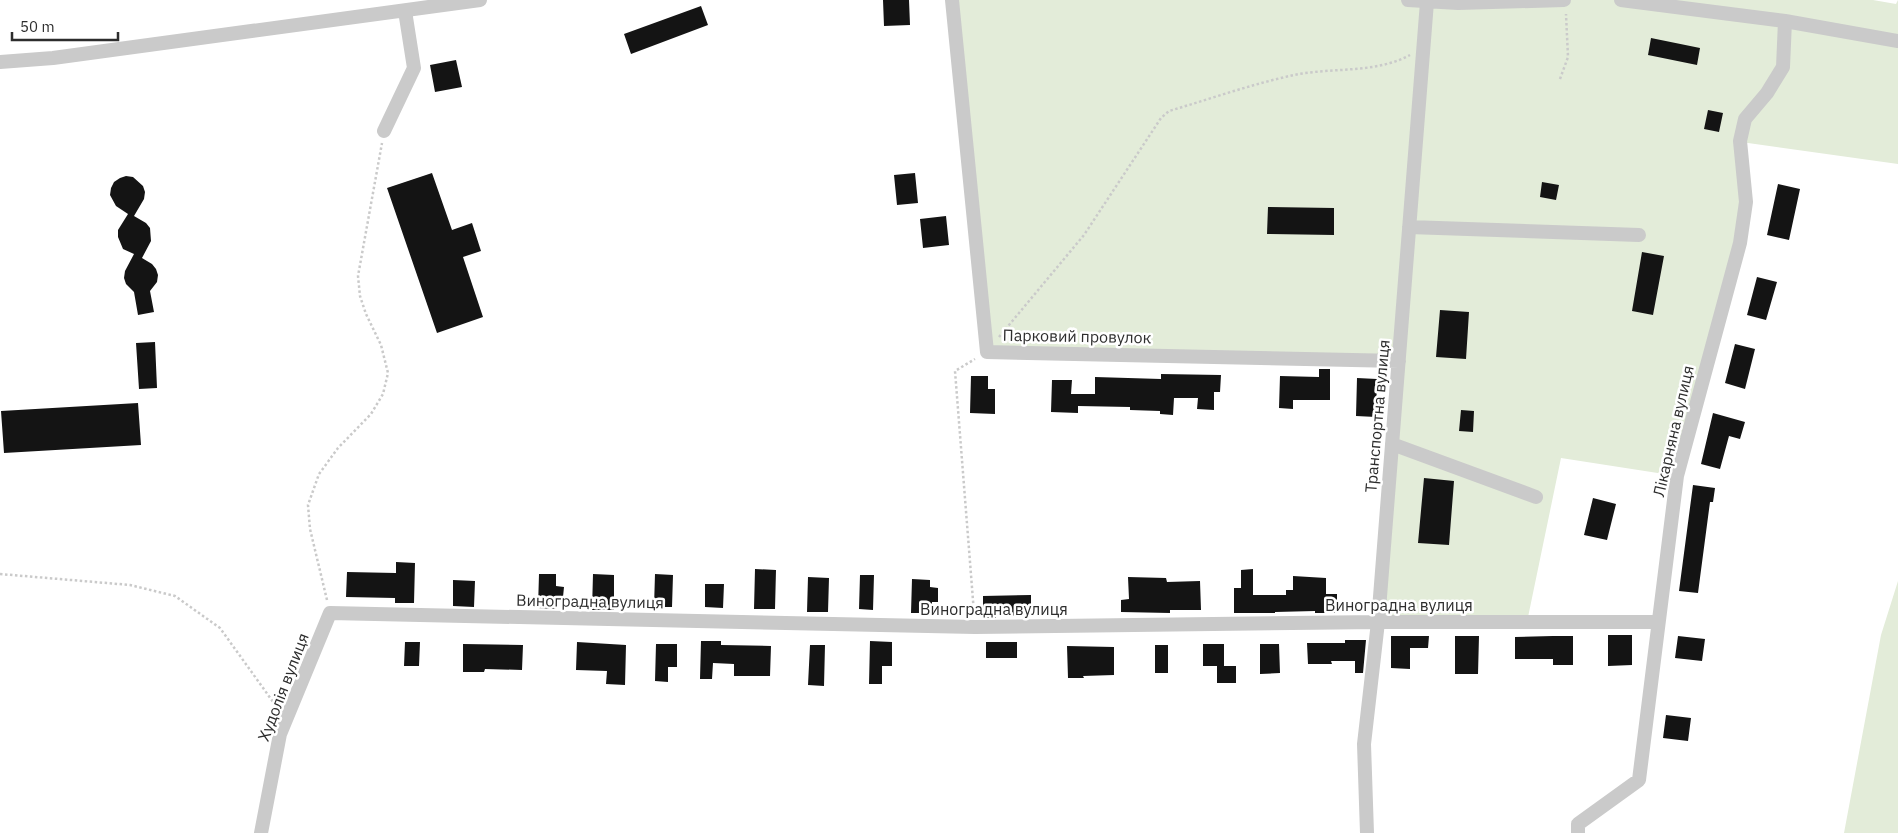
<svg xmlns="http://www.w3.org/2000/svg" width="1898" height="833" font-family="'IBM Plex Sans',sans-serif">
<style>
.green{fill:#e3ecd9}
.building{fill:#141414}
.lines{fill:none;stroke-linecap:round;stroke-linejoin:round}
.path{stroke:#cacaca;stroke-width:2.5;stroke-dasharray:2.5 2.5;stroke-linecap:butt}
.minor{stroke:#cacaca;stroke-width:14}
.labels{text-anchor:middle;dominant-baseline:central;stroke-width:5;stroke-linejoin:round;paint-order:stroke}
.street-label{font-size:16px;fill:#2d2d2d;stroke:#fff}
</style>
<rect width="100%" height="100%" fill="#fff"/>
<!-- green -->
<path class="green" d="M 952,0 L 1873,0 L 1896,4 L 1898,0 L 1898,164 L 1741,142 L 1746,202 L 1677,476 L 1561,458 L 1527,622 L 1378,622 L 1398,361 L 987,352 Z
M 1898,581 L 1898,833 L 1844,833 L 1881,635 Z"/>
<!-- building -->
<path class="building" d="M 883,0 L 909,0 L 910,25 L 884,26 Z
M 701,6 L 708,25 L 631,54 L 624,34 Z
M 1651,38 L 1700,48 L 1697,65 L 1648,55 Z
M 456,60 L 462,87 L 435,92 L 430,65 Z
M 1708,110 L 1723,113 L 1719,132 L 1704,129 Z
M 432,173 L 452,230 L 472,223 L 481,251 L 463,257 L 483,317 L 437,333 L 387,188 Z
M 915,173 L 918,203 L 897,205 L 894,175 Z
M 126,176 L 133,177 L 143,186 L 145,192 L 144,199 L 134,216 L 146,223 L 150,228 L 151,241 L 142,258 L 152,264 L 156,269 L 158,275 L 157,282 L 150,291 L 154,312 L 138,315 L 134,292 L 126,284 L 124,278 L 125,271 L 134,254 L 123,249 L 118,237 L 118,230 L 128,214 L 116,206 L 110,195 L 111,188 L 114,182 L 120,178 Z
M 1542,182 L 1559,185 L 1556,200 L 1540,197 Z
M 1778,184 L 1800,189 L 1789,240 L 1767,235 Z
M 1268,207 L 1334,208 L 1334,235 L 1267,234 Z
M 946,216 L 949,245 L 923,248 L 920,219 Z
M 1642,252 L 1664,256 L 1653,315 L 1632,311 Z
M 1757,277 L 1777,282 L 1766,320 L 1747,315 Z
M 1440,310 L 1469,312 L 1466,359 L 1436,357 Z
M 155,342 L 157,388 L 139,389 L 136,343 Z
M 1735,344 L 1755,349 L 1745,389 L 1725,383 Z
M 1319,369 L 1330,369 L 1330,400 L 1293,400 L 1293,409 L 1279,408 L 1280,376 L 1319,377 Z
M 1161,374 L 1221,375 L 1220,392 L 1214,392 L 1214,410 L 1197,409 L 1198,398 L 1174,398 L 1173,415 L 1160,414 L 1160,411 L 1130,410 L 1130,407 L 1078,406 L 1078,413 L 1051,412 L 1052,380 L 1072,380 L 1071,394 L 1095,394 L 1095,377 L 1161,379 Z
M 971,376 L 988,376 L 988,389 L 995,389 L 995,414 L 970,413 Z
M 1357,378 L 1377,379 L 1376,417 L 1356,416 Z
M 138,403 L 141,445 L 4,453 L 1,411 Z
M 1461,410 L 1474,411 L 1473,432 L 1459,431 Z
M 1713,413 L 1745,422 L 1740,439 L 1729,436 L 1720,469 L 1701,464 Z
M 1424,478 L 1454,481 L 1449,545 L 1418,543 Z
M 1693,485 L 1715,488 L 1713,502 L 1710,502 L 1698,593 L 1679,591 Z
M 1593,498 L 1616,504 L 1607,540 L 1584,535 Z
M 396,562 L 415,563 L 414,603 L 395,603 L 395,598 L 346,597 L 347,572 L 396,573 Z
M 755,569 L 776,570 L 775,609 L 754,609 Z
M 1253,569 L 1253,595 L 1286,595 L 1286,590 L 1293,590 L 1293,576 L 1326,578 L 1326,594 L 1337,594 L 1337,613 L 1315,613 L 1315,611 L 1275,612 L 1275,613 L 1234,613 L 1234,588 L 1241,588 L 1241,570 Z
M 539,574 L 556,574 L 556,586 L 564,587 L 563,597 L 557,597 L 557,609 L 538,608 Z
M 593,574 L 614,575 L 614,610 L 592,610 Z
M 655,574 L 673,575 L 672,607 L 654,607 Z
M 860,575 L 874,575 L 873,610 L 859,609 Z
M 808,577 L 829,578 L 828,612 L 807,612 Z
M 1128,577 L 1166,578 L 1167,582 L 1200,581 L 1201,610 L 1170,610 L 1170,613 L 1121,612 L 1121,600 L 1129,599 Z
M 912,579 L 930,580 L 930,587 L 938,588 L 938,602 L 932,602 L 932,613 L 911,613 Z
M 453,580 L 475,581 L 474,607 L 453,606 Z
M 705,584 L 724,584 L 723,608 L 705,607 Z
M 1031,595 L 1031,615 L 996,616 L 996,618 L 983,618 L 983,596 Z
M 1608,635 L 1632,635 L 1632,665 L 1608,666 Z
M 1391,636 L 1429,636 L 1428,648 L 1410,648 L 1410,669 L 1391,668 Z
M 1455,636 L 1479,636 L 1478,674 L 1455,674 Z
M 1553,636 L 1573,636 L 1573,665 L 1553,665 L 1553,659 L 1515,659 L 1515,637 Z
M 1678,636 L 1705,639 L 1702,661 L 1675,658 Z
M 1345,640 L 1366,640 L 1363,673 L 1355,673 L 1355,661 L 1331,661 L 1332,664 L 1308,664 L 1307,643 L 1345,643 Z
M 701,641 L 721,641 L 721,645 L 771,646 L 770,676 L 734,676 L 734,664 L 713,663 L 712,679 L 700,679 Z
M 870,641 L 892,642 L 892,666 L 882,666 L 882,684 L 869,684 Z
M 405,642 L 420,642 L 419,666 L 404,666 Z
M 577,642 L 626,645 L 625,685 L 606,684 L 607,671 L 576,670 Z
M 986,642 L 1017,642 L 1017,658 L 986,658 Z
M 463,644 L 523,645 L 522,670 L 485,669 L 484,672 L 463,672 Z
M 656,644 L 677,644 L 677,667 L 668,667 L 668,682 L 655,681 Z
M 1203,644 L 1224,644 L 1224,666 L 1203,666 Z
M 1260,644 L 1279,644 L 1280,673 L 1260,674 Z
M 810,645 L 825,645 L 824,686 L 808,685 Z
M 1155,645 L 1168,645 L 1168,673 L 1155,673 Z
M 1067,646 L 1114,647 L 1114,675 L 1083,676 L 1084,678 L 1068,678 Z
M 1217,666 L 1236,666 L 1236,683 L 1217,683 Z
M 1666,715 L 1691,718 L 1688,741 L 1663,738 Z"/>
<g class="lines">
<!-- path -->
<path class="path" d="M 1560,79 L 1568,57 L 1566,14
M 999,337 L 1084,235 L 1161,118 L 1169,111 C 1210,99 1252,84 1294,75 C 1332,67 1375,74 1410,55
M 0,574 L 130,585 L 175,596 L 220,628 L 276,706
M 327,600 L 310,529 L 308,505 L 319,474 L 338,448 L 371,414 L 383,394 L 388,373 L 381,345 L 366,314 L 360,296 L 358,276 L 382,143
M 974,613 L 955,371 L 975,359"/>
<!-- minor -->
<path class="minor" d="M 952,0 L 987,352 L 1399,361
M 1408,0 L 1458,3 L 1564,0
M 1621,0 L 1785,21 L 1898,41
M 0,62 L 53,58 L 480,0
M 384,131 L 414,68 L 405,11
M 1409,227 L 1639,235
M 1392,444 L 1536,497
M 261,833 L 280,734 L 330,613 L 975,627 L 1378,622 L 1658,622
M 1367,833 L 1364,744 L 1378,622 L 1427,2
M 1578,833 L 1578,824 L 1639,780 L 1677,476 L 1740,243 L 1746,202 L 1740,141 L 1745,119 L 1767,93 L 1783,67 L 1785,21"/>
</g>
<g class="labels">
<!-- street labels -->
<g class="street-label">
<text transform="translate(1077 336) rotate(1)">Парковий провулок</text>
<text transform="translate(1377 416) rotate(-85)">Транспортна вулиця</text>
<text transform="translate(1673 431) rotate(-77)">Лікарняна вулиця</text>
<text transform="translate(590 601) rotate(1)">Виноградна вулиця</text>
<text x="1399" y="605">Виноградна вулиця</text>
<text x="994" y="609">Виноградна вулиця</text>
<text transform="translate(283 687) rotate(-69)">Худолія вулиця</text>
</g>
</g>
<!-- scale -->
<path d="M12 32v8h106v-8" fill="none" stroke="#2d2d2d" stroke-width="2.5"/>
<text x="20" y="32" font-size="15" fill="#2d2d2d" stroke="#ffffff" stroke-width="4" paint-order="stroke">50 m</text>
</svg>
